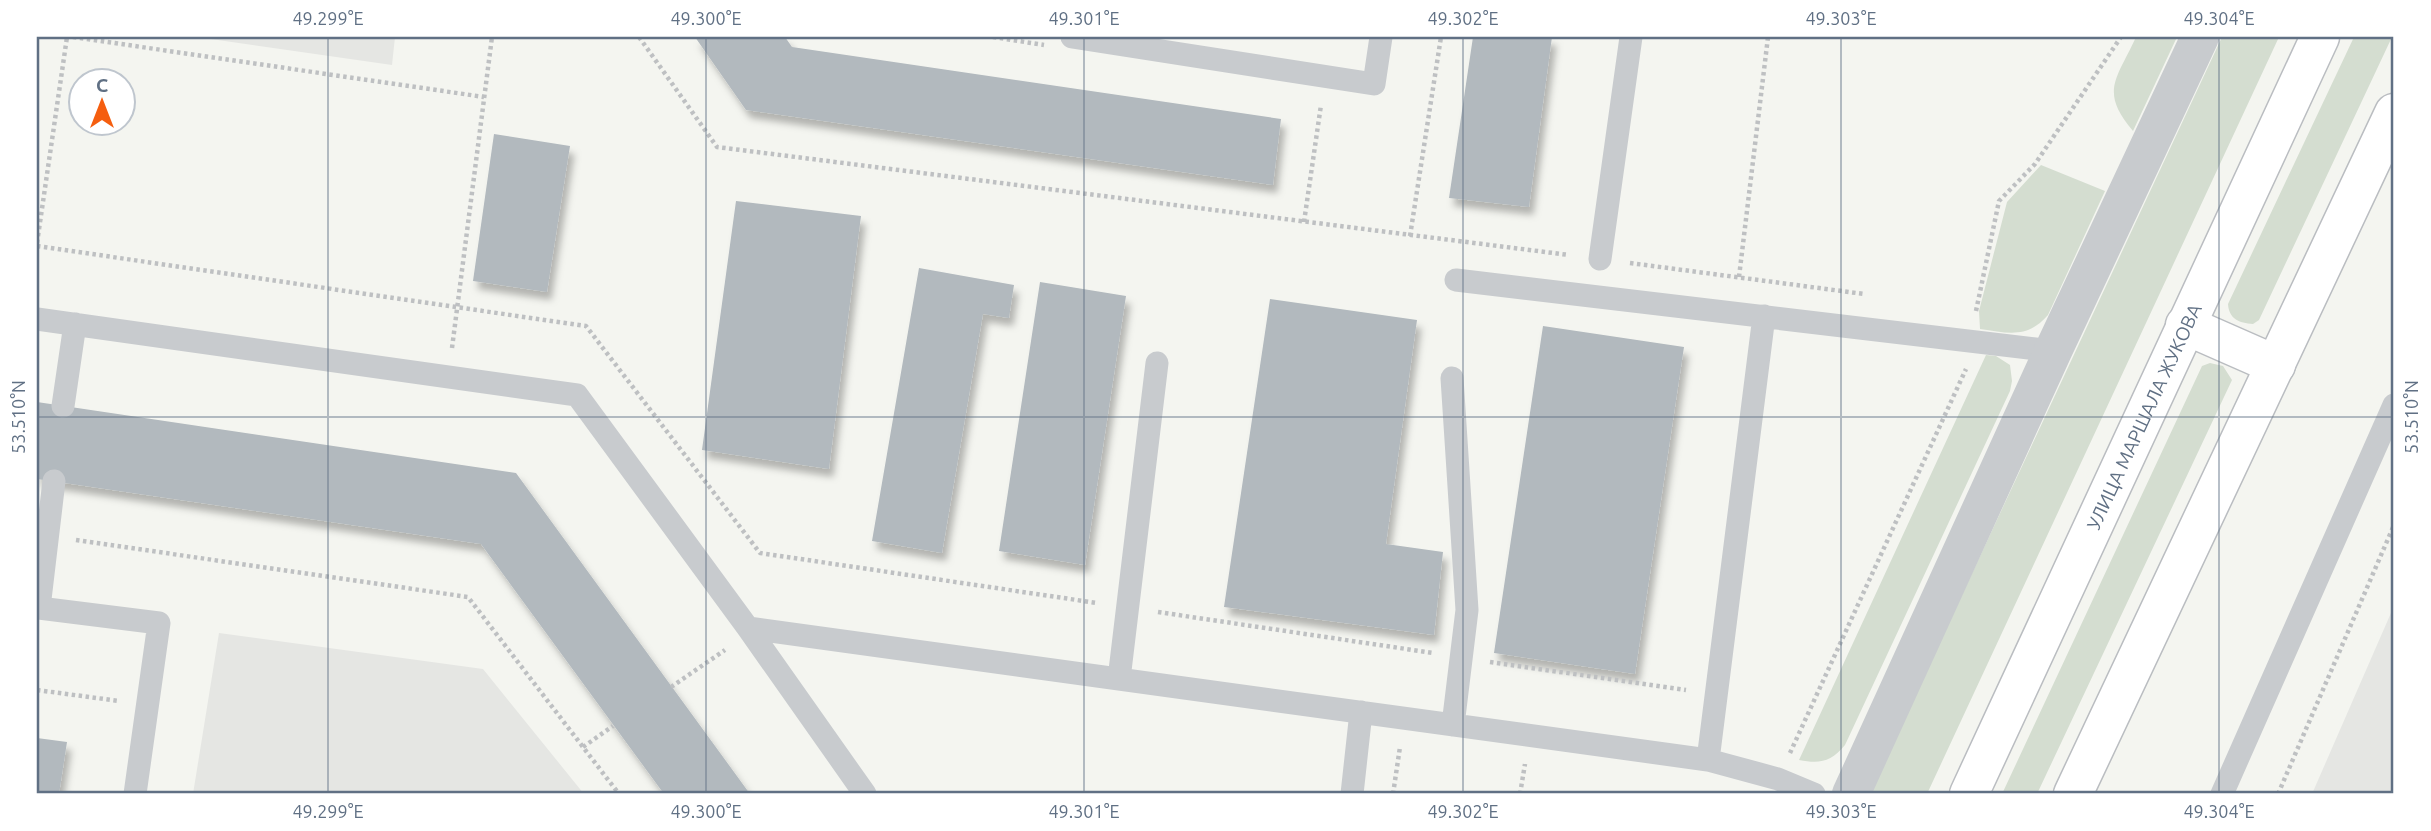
<svg xmlns="http://www.w3.org/2000/svg" width="2431" height="831" font-family="Ubuntu,sans-serif">
<style>
.built{fill:#e5e6e3}
.green{fill:#d4ddd0}
.building{fill:#b2b9be;filter:url(#shadow)}
.lines{fill:none;stroke-linecap:round;stroke-linejoin:round}
.primary-casing{stroke:#babdc1;stroke-width:41}
.path{stroke:#bec0c2;stroke-width:4.5;stroke-dasharray:3.5 3.5;stroke-linecap:butt}
.lane{stroke:#c8cbce;stroke-width:23}
.street{stroke:#c8cbce;stroke-width:38}
.primary{stroke:#fff;stroke-width:38}
.ticks{fill:none;stroke:#607084;stroke-width:2;stroke-opacity:0.45}
.labels{text-anchor:middle;dominant-baseline:central;stroke-width:7;stroke-linejoin:round;paint-order:stroke}
.street-label{font-size:19px;fill:#607084;stroke:#fff}
.neatline{fill:none;stroke:#607084;stroke-width:2.5}
.ticks-label{font-size:18px;text-anchor:middle;fill:#607084}
</style>
<defs>
<filter id="shadow"><feDropShadow dx="4.5" dy="8" stdDeviation="3.5" flood-color="#0004"/></filter>
</defs>
<rect width="100%" height="100%" fill="#f4f5f0"/>
<!-- built -->
<path class="built" d="M 197,37 L 395,37 L 392,65 Z
M 2394,606 L 2394,794 L 2312,794 Z
M 219,633 L 483,669 L 584,794 L 193,794 Z"/>
<!-- green -->
<path class="green" d="M 2136,37 L 2177,37 L 2133,131 C 2099,91 2117,79 2136,37 Z
M 2222,37 L 2279,37 L 1927,794 L 1872,794 L 1872,788 Z
M 2354,37 L 2392,37 L 2259,320 L 2253,324 C 2239,323 2229,319 2228,304 Z
M 2041,165 L 2105,191 L 2048,315 C 2027,339 2009,333 1980,329 L 1979,311 L 2007,202 Z
M 1986,355 L 1996,356 L 2010,365 L 2012,381 L 2010,391 L 1845,745 C 1831,762 1820,764 1799,760 Z
M 2210,363 L 2223,366 L 2232,380 L 2037,794 L 2002,794 L 2202,366 Z"/>
<!-- building -->
<path class="building" d="M 695,37 L 785,37 L 792,47 L 1281,119 L 1273,185 L 746,110 Z
M 1473,37 L 1552,37 L 1529,207 L 1449,198 Z
M 494,134 L 570,146 L 547,292 L 473,281 Z
M 736,201 L 861,216 L 829,469 L 702,450 Z
M 919,268 L 1014,285 L 1009,318 L 983,314 L 942,553 L 872,541 Z
M 1040,282 L 1126,296 L 1085,565 L 999,551 Z
M 1270,299 L 1417,320 L 1386,544 L 1443,552 L 1434,635 L 1224,607 Z
M 1543,326 L 1684,347 L 1635,674 L 1494,653 Z
M 37,402 L 516,473 L 750,794 L 664,794 L 481,544 L 37,479 Z
M 37,738 L 67,742 L 59,794 L 37,794 Z"/>
<g class="lines">
<!-- primary casing -->
<g class="primary-casing">
<g id="primary">
<path d="M 2185,325 L 2276,365"/>
<path id="s1" d="M 1969,794 L 2320,37"/>
<path d="M 2073,794 L 2394,113"/>
</g>
</g>
<!-- path -->
<path class="path" d="M 73,37 L 484,97
M 639,37 L 717,147 L 1569,255
M 993,37 L 1044,45
M 1304,222 L 1321,105
M 1410,236 L 1441,37
M 37,243 L 67,37
M 37,246 L 586,326 L 760,553 L 1097,603
M 1630,263 L 1864,294
M 1739,277 L 1768,37
M 1976,311 L 1999,201 L 2035,164 L 2121,37
M 452,348 L 492,37
M 76,540 L 468,597 L 619,794
M 1158,612 L 1433,653
M 1490,662 L 1686,690
M 671,687 L 725,650
M 37,690 L 119,701
M 583,747 L 613,726
M 1790,753 L 1966,369
M 1393,794 L 1400,747
M 1520,794 L 1525,764
M 2278,794 L 2394,525"/>
<!-- lane -->
<path class="lane" d="M 1072,37 L 1374,84 L 1381,37
M 1600,259 L 1631,37
M 1456,280 L 2053,351
M 37,319 L 577,395 L 748,628 L 865,794
M 1452,378 L 1467,610 L 1453,725
M 63,406 L 75,324
M 54,481 L 39,608 L 159,623 L 135,794
M 748,628 L 1708,760 L 1778,779 L 1814,794
M 1119,679 L 1157,363
M 1708,760 L 1764,316
M 1352,794 L 1361,712
M 2222,794 L 2394,405"/>
<!-- street -->
<path class="street" d="M 1851,794 L 2053,351 L 2200,37"/>
<!-- primary -->
<use href="#primary" class="primary"/>
</g>
<!-- ticks -->
<path class="ticks" d="M 328,37 L 328,794M 706,37 L 706,794M 1084,37 L 1084,794M 1463,37 L 1463,794M 1841,37 L 1841,794M 2219,37 L 2219,794M 37,417 L 2394,417"/>
<g class="labels">
<!-- street labels -->
<g class="street-label">
<text stroke="none"><textPath href="#s1" startOffset="416">УЛИЦА МАРШАЛА ЖУКОВА</textPath></text>
</g>
</g>
<!-- border -->
<rect width="2431" height="831" fill="none" stroke="#ffffff" stroke-width="77"/>
<!-- north arrow -->
<g transform="translate(102 102)"><circle r="33" fill="#ffffff" stroke="#bfc6ce" stroke-width="2"/>
<path d="M0-5L12 26L0 18L-12 26Z" fill="#f55e0f"/>
<text y="-10" font-size="19" font-weight="bold" text-anchor="middle" fill="#607084">С</text>
</g>
<rect x="38" y="38" width="2354" height="754" class="neatline"/>
<g class="ticks-label">
<text x="328" y="25">49.299°E</text>
<text x="706" y="25">49.300°E</text>
<text x="1084" y="25">49.301°E</text>
<text x="1463" y="25">49.302°E</text>
<text x="1841" y="25">49.303°E</text>
<text x="2219" y="25">49.304°E</text>
<text transform="translate(19 417) rotate(-90)" y="6">53.510°N</text>
<text transform="translate(2412 417) rotate(-90)" y="6">53.510°N</text>
<text x="328" y="818">49.299°E</text>
<text x="706" y="818">49.300°E</text>
<text x="1084" y="818">49.301°E</text>
<text x="1463" y="818">49.302°E</text>
<text x="1841" y="818">49.303°E</text>
<text x="2219" y="818">49.304°E</text>
</g>
</svg>
